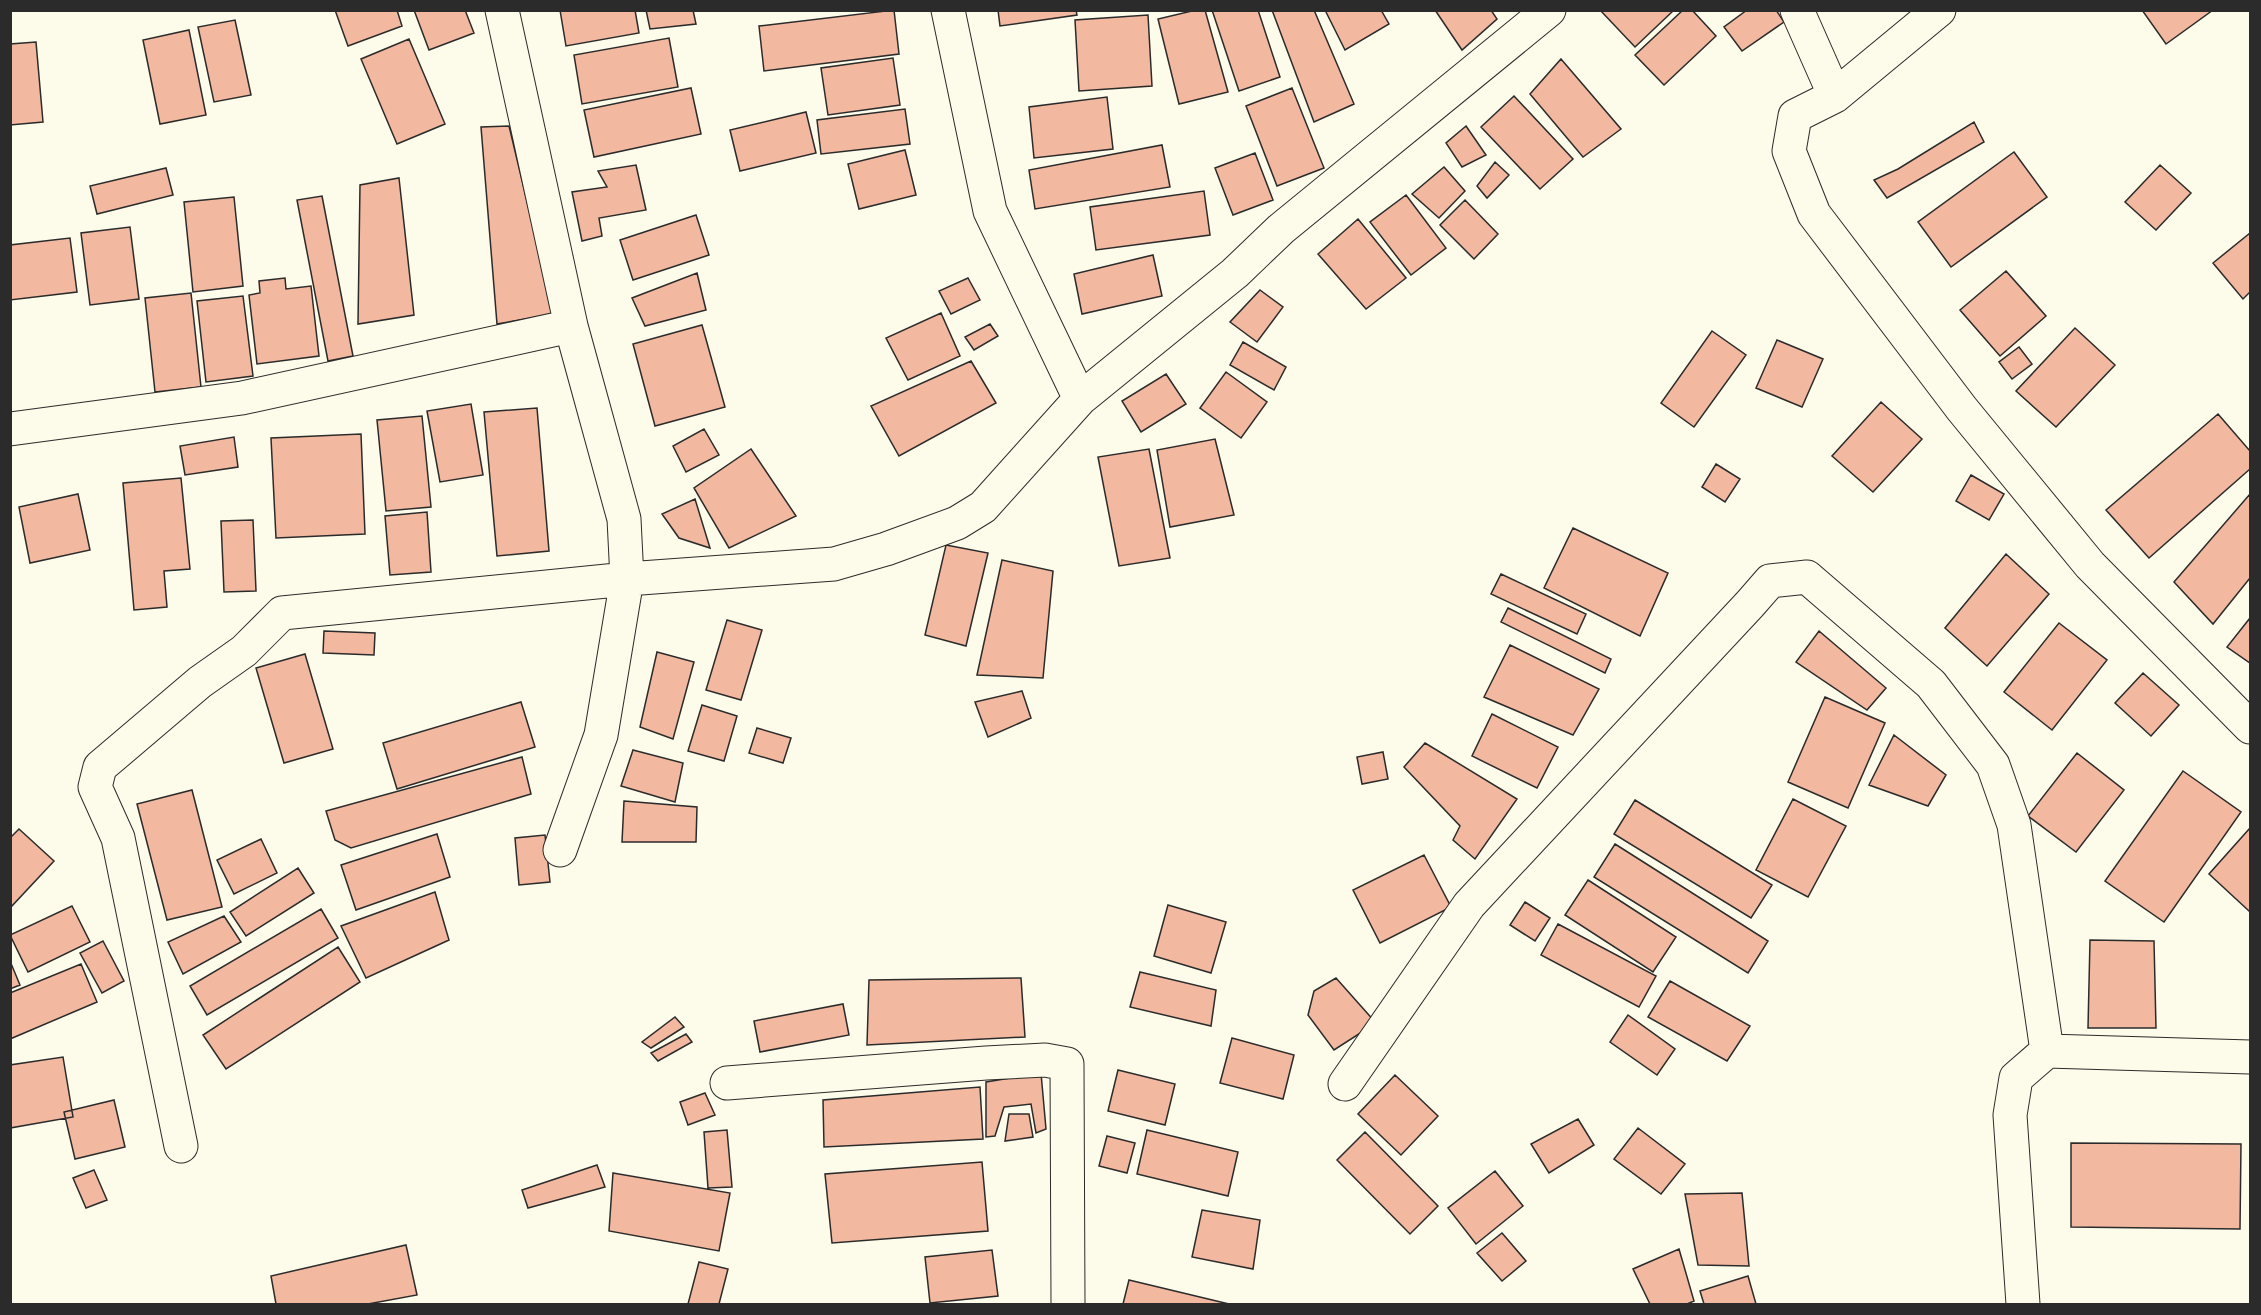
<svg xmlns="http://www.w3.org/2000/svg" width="2261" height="1315" font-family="'Varela Round',sans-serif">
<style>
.building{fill:#f2b8a0;stroke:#2b2b2b;stroke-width:1.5}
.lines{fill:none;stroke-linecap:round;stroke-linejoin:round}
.minor-casing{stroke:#2b2b2b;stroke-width:35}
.minor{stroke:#fdfbea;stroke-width:33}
</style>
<rect width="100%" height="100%" fill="#fdfbea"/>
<!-- building -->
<path class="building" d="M 335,10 L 397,10 L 402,26 L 348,46 Z
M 414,10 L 465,10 L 474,33 L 429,50 Z
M 560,10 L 635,10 L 639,33 L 566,46 Z
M 646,10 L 693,10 L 696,24 L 650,29 Z
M 894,10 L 899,54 L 764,71 L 759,26 Z
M 998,10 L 1076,10 L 1077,15 L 1000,26 Z
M 1196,10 L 1205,10 L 1228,92 L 1179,104 L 1158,19 Z
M 1212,10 L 1258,10 L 1280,77 L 1239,91 Z
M 1272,10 L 1314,10 L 1354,104 L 1314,122 Z
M 1325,10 L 1381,10 L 1389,24 L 1345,50 Z
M 1435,10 L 1491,10 L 1497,19 L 1462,50 Z
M 1600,10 L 1674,10 L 1635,47 Z
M 1683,10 L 1692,10 L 1716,36 L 1664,85 L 1635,55 Z
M 1747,10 L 1776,10 L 1784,22 L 1742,51 L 1724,27 Z
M 2142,10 L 2213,10 L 2166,44 Z
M 1148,15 L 1152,86 L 1079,91 L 1075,20 Z
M 235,20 L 251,95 L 214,102 L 198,27 Z
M 189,30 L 206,115 L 160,124 L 143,40 Z
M 669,38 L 678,87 L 582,104 L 574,55 Z
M 409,39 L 445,124 L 397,144 L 361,59 Z
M 36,42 L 43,122 L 10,125 L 10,44 Z
M 893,58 L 900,105 L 828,115 L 821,68 Z
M 1561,59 L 1621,129 L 1583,157 L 1530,94 Z
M 691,88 L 701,134 L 594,157 L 584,110 Z
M 1292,88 L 1324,168 L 1277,186 L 1246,106 Z
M 1514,96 L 1573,159 L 1540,189 L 1481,127 Z
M 1107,97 L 1113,149 L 1034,158 L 1029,107 Z
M 905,109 L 910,144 L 821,154 L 817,120 Z
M 806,112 L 816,153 L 740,171 L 730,130 Z
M 1974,122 L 1984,142 L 1887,198 L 1874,180 L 1898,169 Z
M 509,126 L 554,314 L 497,324 L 481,127 Z
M 1466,126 L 1486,155 L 1462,167 L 1446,143 Z
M 1162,145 L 1170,187 L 1035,209 L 1029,170 Z
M 905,150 L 916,195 L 859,209 L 848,164 Z
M 2014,152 L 2047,197 L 1951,267 L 1918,222 Z
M 1255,153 L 1273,200 L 1233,215 L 1215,168 Z
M 1495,162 L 1509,175 L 1487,198 L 1477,186 Z
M 636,165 L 646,210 L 599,218 L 602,236 L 582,241 L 572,192 L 607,187 L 598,171 Z
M 2160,165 L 2191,193 L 2156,230 L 2125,202 Z
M 1444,167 L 1465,191 L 1439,218 L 1412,194 Z
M 166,168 L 173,195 L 97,214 L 90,186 Z
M 399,178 L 414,315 L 358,324 L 360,185 Z
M 1204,191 L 1210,235 L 1096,250 L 1090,207 Z
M 1406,195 L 1446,248 L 1411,275 L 1370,222 Z
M 322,196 L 353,356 L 328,361 L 297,200 Z
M 234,197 L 243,286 L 193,292 L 184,202 Z
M 1465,200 L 1498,234 L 1474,259 L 1440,225 Z
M 696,215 L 709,255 L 633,280 L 620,240 Z
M 1358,219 L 1406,278 L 1366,309 L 1318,254 Z
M 130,227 L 139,299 L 90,305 L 81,233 Z
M 2250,233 L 2250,292 L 2243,299 L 2213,263 Z
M 70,238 L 77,292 L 10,300 L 10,245 Z
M 1153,255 L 1162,296 L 1082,314 L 1074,274 Z
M 2006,271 L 2046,316 L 2000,356 L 1960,310 Z
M 697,273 L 706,310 L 645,326 L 632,298 Z
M 285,278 L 286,289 L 311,286 L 319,356 L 257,364 L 249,295 L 260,293 L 259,281 Z
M 968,278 L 980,300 L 951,314 L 939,291 Z
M 1260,290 L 1283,307 L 1257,342 L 1230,322 Z
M 191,293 L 201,387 L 155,392 L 145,298 Z
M 243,296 L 253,376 L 206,382 L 197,301 Z
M 941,313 L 960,356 L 908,380 L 886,338 Z
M 990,324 L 998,336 L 974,350 L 965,337 Z
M 702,325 L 725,407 L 655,426 L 633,344 Z
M 2075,328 L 2115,365 L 2056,427 L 2016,391 Z
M 1712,331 L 1746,355 L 1694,427 L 1661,403 Z
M 1777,340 L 1823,359 L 1802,407 L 1756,388 Z
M 1243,342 L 1286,367 L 1274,390 L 1230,365 Z
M 2019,347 L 2032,364 L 2012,379 L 1999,362 Z
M 971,361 L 996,403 L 899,456 L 871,406 Z
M 1226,372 L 1267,402 L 1241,438 L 1200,408 Z
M 1166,374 L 1186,404 L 1141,432 L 1122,401 Z
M 1881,402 L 1922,439 L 1873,492 L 1832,456 Z
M 471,404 L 483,475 L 440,482 L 427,411 Z
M 537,408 L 549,551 L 497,556 L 484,412 Z
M 2218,414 L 2250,451 L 2250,469 L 2149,558 L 2106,510 Z
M 422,416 L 431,507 L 386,511 L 377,420 Z
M 704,429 L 719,455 L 686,472 L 673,446 Z
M 361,434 L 365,534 L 276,538 L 271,438 Z
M 234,437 L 238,467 L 185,475 L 180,446 Z
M 1215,439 L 1234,515 L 1170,527 L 1157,450 Z
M 751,449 L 796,516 L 729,548 L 694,488 Z
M 1149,449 L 1170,558 L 1119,566 L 1098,457 Z
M 1716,464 L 1740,479 L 1725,502 L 1702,487 Z
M 1971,475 L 2004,494 L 1989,520 L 1956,501 Z
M 181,478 L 190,569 L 164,571 L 167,607 L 134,610 L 123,483 Z
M 78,494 L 90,550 L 30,563 L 19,507 Z
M 2250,494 L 2250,578 L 2213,624 L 2174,582 Z
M 695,499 L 710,548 L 679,538 L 662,514 Z
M 427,512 L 431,572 L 390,575 L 385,516 Z
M 253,520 L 256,591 L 224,592 L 221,521 Z
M 1573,528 L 1668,573 L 1640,636 L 1544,588 Z
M 946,545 L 988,553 L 966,646 L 925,635 Z
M 2006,554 L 2049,594 L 1987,666 L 1945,628 Z
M 1002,560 L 1053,571 L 1043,678 L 977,675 Z
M 1501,574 L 1586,614 L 1577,634 L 1491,594 Z
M 1508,608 L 1611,659 L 1605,673 L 1501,622 Z
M 2250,618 L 2250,663 L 2227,647 Z
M 727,620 L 762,630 L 741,700 L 706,690 Z
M 2059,623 L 2107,660 L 2052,730 L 2004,692 Z
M 324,631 L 375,633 L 374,655 L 323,653 Z
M 1819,631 L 1886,688 L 1867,710 L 1796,662 Z
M 1510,645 L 1599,689 L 1573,735 L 1484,697 Z
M 657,652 L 694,662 L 673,739 L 640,727 Z
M 305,654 L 333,749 L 284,763 L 256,668 Z
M 2143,673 L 2179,705 L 2151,736 L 2115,703 Z
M 1022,691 L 1031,718 L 988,737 L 975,702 Z
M 1825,697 L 1885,723 L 1848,808 L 1788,782 Z
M 521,702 L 535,747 L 397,789 L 383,743 Z
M 702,705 L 737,716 L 724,761 L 688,751 Z
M 1492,714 L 1558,747 L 1537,788 L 1472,756 Z
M 757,728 L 791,738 L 783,763 L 749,753 Z
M 1894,735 L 1946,775 L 1928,806 L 1869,785 Z
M 1425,743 L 1517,799 L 1475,859 L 1453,840 L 1460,826 L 1404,767 Z
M 633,750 L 683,763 L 675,802 L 621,786 Z
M 1383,752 L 1388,779 L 1362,784 L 1357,757 Z
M 2077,753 L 2124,790 L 2076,852 L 2028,816 Z
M 522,757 L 531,794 L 351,848 L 335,840 L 326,811 Z
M 2183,771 L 2241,812 L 2164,922 L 2105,881 Z
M 192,790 L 222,907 L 167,920 L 137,804 Z
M 1793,799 L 1846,826 L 1808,897 L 1756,870 Z
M 1635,800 L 1772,885 L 1751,918 L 1614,834 Z
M 624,801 L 697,807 L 696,842 L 622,842 Z
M 2250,828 L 2250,910 L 2249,911 L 2209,874 Z
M 19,829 L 54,861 L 10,908 L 10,838 Z
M 437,834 L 450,877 L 356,910 L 341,865 Z
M 545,835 L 550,882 L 519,885 L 515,838 Z
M 261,839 L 277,873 L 234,894 L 217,860 Z
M 1615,844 L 1768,941 L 1748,973 L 1594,877 Z
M 1424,855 L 1451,907 L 1380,943 L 1353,890 Z
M 298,868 L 314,893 L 246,936 L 230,912 Z
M 1588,880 L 1676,937 L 1653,972 L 1565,915 Z
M 435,892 L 449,940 L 366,978 L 341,926 Z
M 1525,902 L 1550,918 L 1535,941 L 1510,925 Z
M 1168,905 L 1226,922 L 1211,973 L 1154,956 Z
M 72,906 L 90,942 L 28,972 L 10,935 Z
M 321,909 L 338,938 L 207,1015 L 190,986 Z
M 224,916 L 241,942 L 183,974 L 168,942 Z
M 1558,924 L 1656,976 L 1639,1007 L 1541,955 Z
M 2090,940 L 2154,941 L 2156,1028 L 2088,1028 Z
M 103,941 L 124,981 L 102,993 L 80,953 Z
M 338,947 L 360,982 L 226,1069 L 203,1035 Z
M 10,961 L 20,985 L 10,989 Z
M 81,964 L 97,1002 L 10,1039 L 10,993 Z
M 1140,972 L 1216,990 L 1211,1026 L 1130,1007 Z
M 1021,978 L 1025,1037 L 867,1045 L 869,980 Z
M 1336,978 L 1376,1023 L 1334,1050 L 1308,1015 L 1314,991 Z
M 1670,981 L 1750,1026 L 1727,1061 L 1648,1017 Z
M 843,1004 L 849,1035 L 760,1052 L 754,1021 Z
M 1628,1015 L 1675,1049 L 1657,1075 L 1610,1042 Z
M 675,1017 L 684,1027 L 651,1048 L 642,1042 Z
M 686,1034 L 692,1042 L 658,1061 L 651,1053 Z
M 1232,1038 L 1294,1055 L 1283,1099 L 1220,1083 Z
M 63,1057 L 73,1117 L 10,1128 L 10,1065 Z
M 1118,1070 L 1175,1084 L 1165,1125 L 1108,1111 Z
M 1041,1073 L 1046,1129 L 1036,1133 L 1031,1104 L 1004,1107 L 995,1136 L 986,1137 L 986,1082 Z
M 1395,1075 L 1438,1116 L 1401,1155 L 1358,1114 Z
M 980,1087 L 983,1139 L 824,1147 L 823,1100 Z
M 705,1093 L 715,1115 L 688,1125 L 680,1102 Z
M 114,1100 L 125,1147 L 75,1159 L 64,1112 Z
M 1009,1114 L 1029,1114 L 1033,1137 L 1005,1141 Z
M 1578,1119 L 1594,1145 L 1549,1173 L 1531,1144 Z
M 1638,1128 L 1685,1164 L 1661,1194 L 1614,1159 Z
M 727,1130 L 732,1187 L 708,1188 L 704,1132 Z
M 1147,1130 L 1238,1152 L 1228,1196 L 1137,1174 Z
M 1365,1132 L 1438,1206 L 1410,1234 L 1337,1160 Z
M 1107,1136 L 1135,1143 L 1127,1173 L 1099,1166 Z
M 2071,1143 L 2241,1144 L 2240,1229 L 2071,1227 Z
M 982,1162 L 988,1231 L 832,1243 L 825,1174 Z
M 597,1165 L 605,1187 L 528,1208 L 522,1190 Z
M 94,1170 L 107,1200 L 86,1208 L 73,1178 Z
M 1495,1171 L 1523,1206 L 1476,1244 L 1448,1208 Z
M 613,1173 L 730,1193 L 719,1251 L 609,1231 Z
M 1742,1193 L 1749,1266 L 1698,1265 L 1685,1194 Z
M 1202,1210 L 1260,1220 L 1253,1269 L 1192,1257 Z
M 1502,1233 L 1526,1261 L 1502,1281 L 1477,1253 Z
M 406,1245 L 417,1295 L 368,1304 L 276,1304 L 271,1276 Z
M 1679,1249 L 1694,1301 L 1687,1304 L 1650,1304 L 1633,1269 Z
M 992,1250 L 998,1296 L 930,1303 L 925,1257 Z
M 699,1262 L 728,1269 L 719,1304 L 688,1304 Z
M 1748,1276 L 1756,1304 L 1704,1304 L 1700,1291 Z
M 1129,1280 L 1229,1304 L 1123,1304 Z"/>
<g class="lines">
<!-- minor casing -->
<g class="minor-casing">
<path id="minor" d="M 502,10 L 571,326 L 624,519 L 627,579 L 601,735 L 560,850
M 948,10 L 990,211 L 1080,399
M 1797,10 L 1835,96
M 1939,10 L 1835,96 L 1795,116 L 1789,151 L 1814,214 L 1962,409 L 2090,565 L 2250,727
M 10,429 L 242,398 L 571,326
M 2047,1051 L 2250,1057
M 727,1083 L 986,1063 L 1045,1060 L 1067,1064 L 1068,1304
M 1345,1084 L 1469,905 L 1750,604 L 1770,581 L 1807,577 L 1931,684 L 1993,765 L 2014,825 L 2047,1051 L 2016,1078 L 2010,1115 L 2023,1304
M 181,1146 L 118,838 L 95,787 L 100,767 L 200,682 L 244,651 L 282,613 L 627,579 L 834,564 L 886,549 L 957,523 L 983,507 L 1080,399 L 1235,273 L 1281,229 L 1549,10"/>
</g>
<!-- minor -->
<use href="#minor" class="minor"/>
</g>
<!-- border -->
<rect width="2261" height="1315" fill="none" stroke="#2b2b2b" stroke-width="24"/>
</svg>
